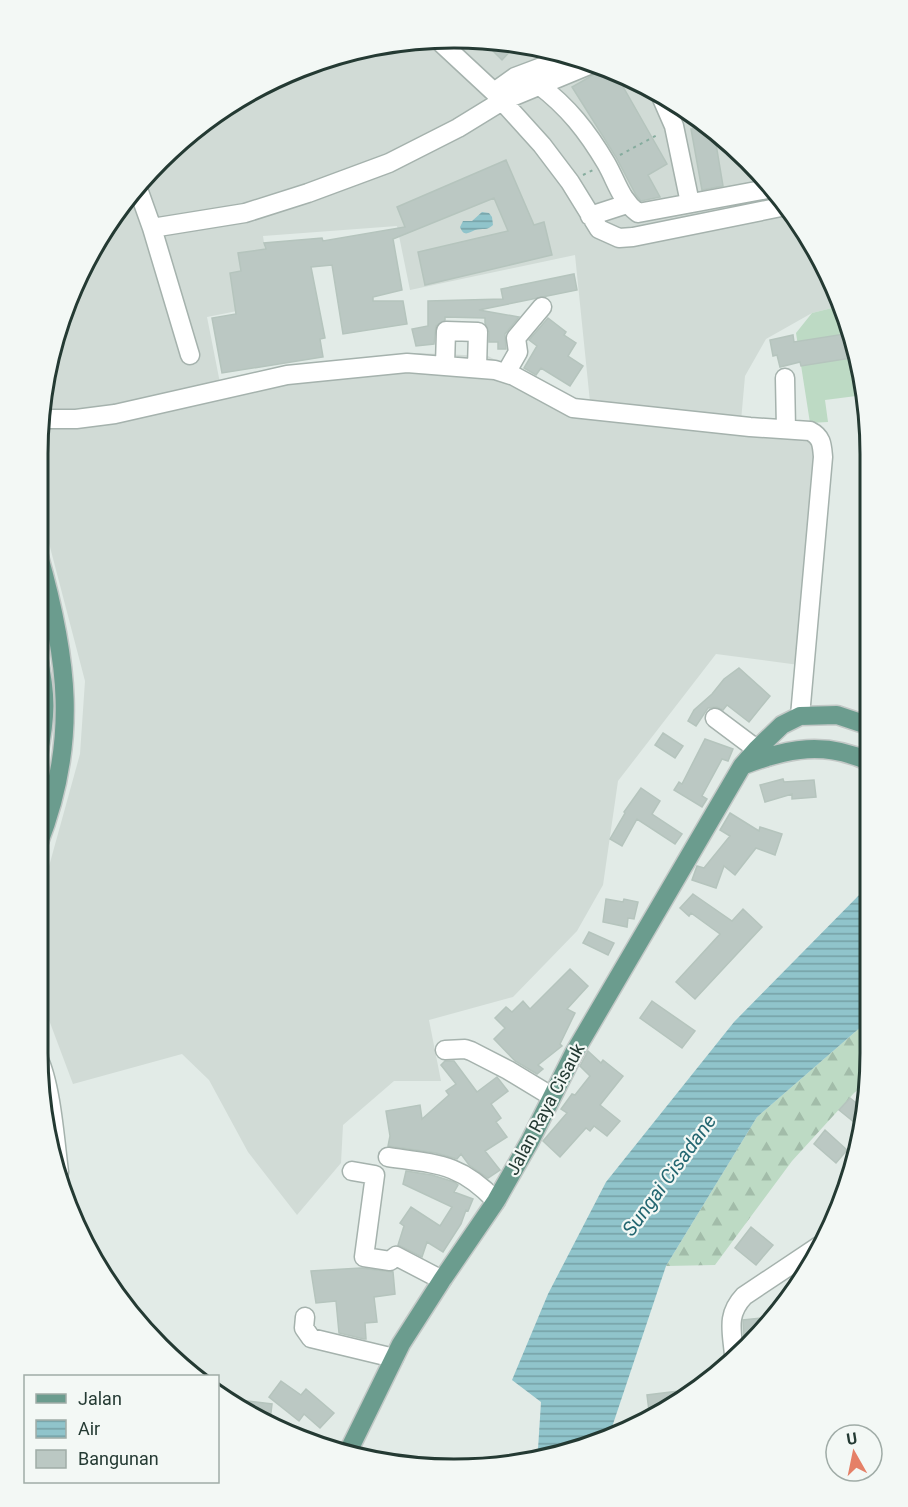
<svg xmlns="http://www.w3.org/2000/svg" width="908" height="1507" font-family="Roboto,sans-serif">
<style>
.built{fill:#d1dbd6;fill-rule:evenodd}
.grass{fill:#bddac4}
.forest{fill:url(#forest-firs)}
.water{fill:url(#water-rules)}
.building{fill:#bbc8c3;stroke:#b5c4bd;stroke-width:1.5}
.lines{fill:none;stroke-linecap:round;stroke-linejoin:round}
.minor-casing{stroke:#a5b2ad;stroke-width:21}
.major-casing{stroke:#c2c8c6;stroke-width:21}
.path{stroke:#86ac9e;stroke-width:2;stroke-dasharray:3 4.5;stroke-linecap:butt}
.minor{stroke:#fff;stroke-width:18}
.major{stroke:#6b9c8e;stroke-width:18}
.labels{text-anchor:middle;dominant-baseline:central;stroke-width:4.5;stroke-linejoin:round;paint-order:stroke}
.street-label{font-size:18px;fill:#243a33;stroke:#f3f8f5}
.water-label{font-size:20px;font-style:italic;fill:#246771;stroke:#f3f8f5}
.rim{fill:none;stroke:#243a33;stroke-width:3}
</style>
<defs>
<pattern id="forest-firs" width="22" height="20" patternUnits="userSpaceOnUse" patternTransform="scale(1.5)"><rect width="22" height="20" fill="#bddac4"/><path d="M5 1l3.5 6h-7zM16 11l3.5 6h-7z" fill="#a2bca9"/></pattern>
<pattern id="water-rules" width="6" height="5" patternUnits="userSpaceOnUse" patternTransform="scale(1.5)"><rect width="6" height="5" fill="#90c4cb"/><path d="M0 2.5h6" fill="none" stroke="#75a0a5"/></pattern>
</defs>
<rect width="100%" height="100%" fill="#e2ebe7"/>
<!-- built -->
<path class="built" d="M 454,38 L 536,46 L 614,69 L 686,108 L 767,179 L 815,246 L 840,306 L 812,313 L 766,339 L 745,376 L 741,421 L 741,436 L 803,438 L 810,441 L 816,450 L 799,665 L 716,654 L 618,781 L 603,885 L 577,931 L 513,997 L 429,1020 L 441,1081 L 394,1081 L 343,1125 L 341,1163 L 297,1215 L 248,1152 L 209,1080 L 182,1054 L 73,1084 L 40,996 L 38,995 L 38,892 L 48,870 L 80,754 L 85,681 L 38,501 L 38,426 L 60,320 L 108,222 L 160,159 L 223,108 L 295,69 L 373,45 ZM 397,226 L 410,290 L 575,255 L 590,402 L 568,399 L 488,356 L 416,353 L 300,364 L 220,383 L 207,317 L 273,304 L 263,236 Z"/>
<!-- grass -->
<path class="grass" d="M 840,306 L 856,346 L 864,395 L 825,400 L 828,422 L 810,423 L 796,333 L 812,313 Z"/>
<!-- forest -->
<path class="forest" d="M 870,1019 L 869,1081 L 854,1093 L 792,1161 L 715,1265 L 666,1266 L 757,1117 Z"/>
<!-- water -->
<path class="water" d="M 482,212 L 489,213 L 492,217 L 493,225 C 487,231 483,228 475,230 C 468,233 464,237 460,227 L 463,221 L 472,221 Z
M 870,880 L 870,1019 L 757,1117 L 666,1266 L 609,1436 L 588,1447 L 532,1457 L 538,1449 L 541,1402 L 512,1380 L 548,1294 L 606,1182 L 734,1022 L 867,887 Z"/>
<!-- building -->
<path class="building" d="M 482,40 L 517,44 L 502,60 Z
M 607,67 L 613,69 L 667,164 L 648,175 L 660,197 L 641,201 L 636,195 L 616,157 L 572,87 Z
M 694,115 L 714,132 L 723,186 L 702,190 L 691,129 L 693,129 Z
M 506,160 L 534,225 L 544,222 L 552,255 L 425,285 L 418,252 L 508,231 L 494,198 L 393,239 L 402,290 L 373,297 L 373,301 L 403,301 L 407,324 L 343,334 L 332,265 L 311,267 L 325,338 L 320,339 L 323,357 L 222,373 L 212,318 L 236,314 L 230,273 L 241,271 L 238,253 L 266,249 L 264,243 L 322,238 L 323,241 L 405,227 L 397,207 Z
M 574,274 L 577,290 L 479,310 L 519,317 L 505,334 L 506,349 L 498,349 L 498,342 L 489,342 L 489,332 L 485,323 L 485,318 L 445,317 L 445,320 L 436,326 L 434,344 L 416,346 L 412,329 L 428,326 L 428,301 L 503,299 L 501,289 Z
M 548,318 L 566,332 L 564,335 L 576,343 L 568,356 L 583,366 L 570,386 L 541,368 L 536,375 L 524,368 L 537,346 L 529,340 Z
M 851,333 L 858,357 L 801,366 L 800,362 L 780,367 L 777,355 L 773,356 L 770,340 L 793,335 L 794,342 Z
M 739,668 L 770,696 L 749,722 L 727,705 L 723,710 L 717,707 L 708,708 L 696,726 L 688,721 L 694,710 L 712,694 L 724,679 Z
M 663,733 L 683,746 L 675,758 L 655,745 Z
M 705,739 L 733,749 L 728,761 L 722,759 L 702,796 L 707,799 L 702,807 L 674,790 L 679,782 L 682,784 Z
M 783,779 L 784,782 L 814,780 L 816,797 L 792,799 L 792,794 L 765,802 L 760,785 Z
M 641,788 L 660,801 L 652,814 L 682,834 L 675,844 L 637,819 L 622,846 L 610,839 L 625,813 L 624,812 Z
M 730,813 L 759,831 L 760,827 L 782,834 L 775,855 L 756,848 L 735,875 L 724,866 L 716,888 L 692,880 L 697,866 L 704,868 L 730,836 L 720,830 Z
M 693,894 L 732,921 L 743,909 L 762,927 L 695,999 L 676,982 L 720,934 L 691,913 L 689,916 L 680,908 Z
M 606,899 L 623,902 L 624,899 L 638,902 L 634,919 L 628,918 L 627,927 L 603,922 Z
M 589,932 L 614,943 L 608,955 L 583,943 Z
M 570,969 L 588,986 L 567,1009 L 575,1013 L 560,1044 L 562,1046 L 538,1065 L 543,1069 L 537,1074 L 515,1061 L 494,1039 L 505,1028 L 495,1018 L 506,1007 L 512,1012 L 523,1001 L 530,1009 Z
M 652,1001 L 695,1031 L 682,1048 L 640,1018 Z
M 588,1051 L 601,1063 L 603,1060 L 623,1076 L 600,1105 L 620,1121 L 607,1136 L 594,1126 L 590,1131 L 586,1128 L 560,1157 L 543,1141 L 567,1113 L 561,1109 L 572,1094 L 575,1095 L 590,1076 L 580,1066 Z
M 445,1061 L 454,1061 L 477,1092 L 497,1077 L 508,1091 L 491,1104 L 501,1118 L 496,1122 L 507,1137 L 485,1151 L 500,1170 L 488,1178 L 469,1165 L 461,1154 L 457,1159 L 436,1153 L 388,1146 L 390,1136 L 386,1111 L 420,1105 L 422,1119 L 449,1095 L 446,1091 L 456,1084 L 441,1065 Z
M 850,1098 L 864,1109 L 860,1127 L 839,1110 Z
M 825,1130 L 847,1150 L 836,1163 L 814,1144 Z
M 406,1171 L 432,1175 L 454,1182 L 458,1185 L 454,1192 L 473,1199 L 468,1211 L 466,1210 L 461,1224 L 443,1252 L 427,1242 L 422,1257 L 398,1245 L 404,1226 L 400,1223 L 411,1207 L 440,1226 L 452,1207 L 403,1184 Z
M 751,1227 L 773,1245 L 756,1265 L 735,1248 Z
M 361,1268 L 393,1272 L 395,1294 L 374,1297 L 377,1322 L 365,1323 L 366,1339 L 364,1339 L 339,1333 L 336,1301 L 316,1303 L 311,1271 Z
M 770,1317 L 749,1340 L 744,1344 L 743,1320 Z
M 281,1381 L 301,1395 L 306,1389 L 334,1413 L 320,1428 L 304,1414 L 299,1421 L 269,1397 Z
M 695,1389 L 658,1410 L 649,1411 L 647,1395 Z
M 230,1399 L 272,1404 L 270,1421 L 261,1416 Z"/>
<g class="lines">
<!-- minor casing -->
<g class="minor-casing">
<path id="minor" d="M 437,39 L 494,92 L 542,145 L 570,182 L 599,229 L 619,238 L 633,237 L 786,206
M 539,85 C 568,107 587,131 606,163 C 617,182 620,199 638,213 L 773,188
M 494,92 L 515,77 L 563,59
M 660,94 L 674,126 L 690,203
M 137,186 L 152,228 L 190,355
M 590,216 L 627,204
M 152,228 L 245,213 L 308,193 L 389,163 L 458,128 L 502,101 L 594,63
M 445,365 L 446,331 L 478,332 L 477,368
M 506,373 L 518,352 L 516,338 L 542,307
M 785,378 L 786,429
M 40,419 L 76,419 L 115,414 L 287,375 L 407,363 L 495,370 L 514,376 L 573,408 L 750,427 L 810,431 C 822,437 822,445 823,457 L 800,716
M 715,718 L 767,757
M 445,1050 L 465,1049 L 471,1051 L 508,1070 L 551,1096
M 38,1058 C 51,1084 55,1141 59,1172 L 58,1176
M 388,1157 C 437,1164 460,1163 496,1201
M 352,1171 L 375,1175 L 364,1257 L 390,1261 L 396,1256 L 442,1280
M 305,1317 L 304,1328 L 311,1338 L 394,1358
M 734,1355 C 732,1331 726,1315 744,1296 L 819,1246"/>
</g>
<!-- major casing -->
<g class="major-casing">
<path id="major" d="M 38,756 C 46,717 47,696 38,657
M 744,765 C 789,748 825,741 870,762
M 38,845 C 79,741 68,658 38,553
M 348,1452 L 401,1344 L 442,1280 L 496,1201 L 530,1141 L 574,1053 L 742,766 L 757,749 L 782,725 L 800,716 L 837,715 L 870,726"/>
</g>
<!-- path -->
<path class="path" d="M 620,155 L 659,134
M 583,175 L 593,170"/>
<!-- minor -->
<use href="#minor" class="minor"/>
<!-- major -->
<use href="#major" class="major"/>
</g>
<g class="labels">
<!-- street labels -->
<g class="street-label">
<text transform="translate(545 1109) rotate(-62)">Jalan Raya Cisauk</text>
</g>
<!-- water labels -->
<g class="water-label">
<text transform="translate(669 1175) rotate(-54)">Sungai Cisadane</text>
</g>
</g>
<!-- crop -->
<path d="M0 0H908V1507H0ZM454 48H454A406 406 0 0 1 860 454V1053A406 406 0 0 1 454 1459H454A406 406 0 0 1 48 1053V454A406 406 0 0 1 454 48Z" fill="#f3f8f5" fill-rule="evenodd"/>
<path class="rim" d="M454 48H454A406 406 0 0 1 860 454V1053A406 406 0 0 1 454 1459H454A406 406 0 0 1 48 1053V454A406 406 0 0 1 454 48Z"/>
<!-- legend -->
<rect x="24" y="1375" width="195" height="108" fill="#f3f8f5" stroke="#a0aca7" stroke-width="1.5"/>
<rect x="36" y="1394" width="30" height="9" fill="#6b9c8e" stroke="#a0aca7" stroke-width="1.5"/>
<text x="78" y="1405" font-size="18" fill="#243a33">Jalan</text>
<rect x="36" y="1420" width="30" height="18" fill="url(#water-rules)" stroke="#a0aca7" stroke-width="1.5"/>
<text x="78" y="1435" font-size="18" fill="#243a33">Air</text>
<rect x="36" y="1450" width="30" height="18" fill="#bbc8c3" stroke="#a0aca7" stroke-width="1.5"/>
<text x="78" y="1465" font-size="18" fill="#243a33">Bangunan</text>
<!-- north arrow -->
<g transform="translate(854 1453) rotate(351)"><circle r="28" fill="#f3f8f5" stroke="#a0aca7" stroke-width="1.5"/>
<path d="M0-4.5L10 22L0 15L-10 22Z" fill="#e58067"/>
<text y="-9" font-size="16" font-weight="bold" text-anchor="middle" fill="#243a33">U</text>
</g>
</svg>
